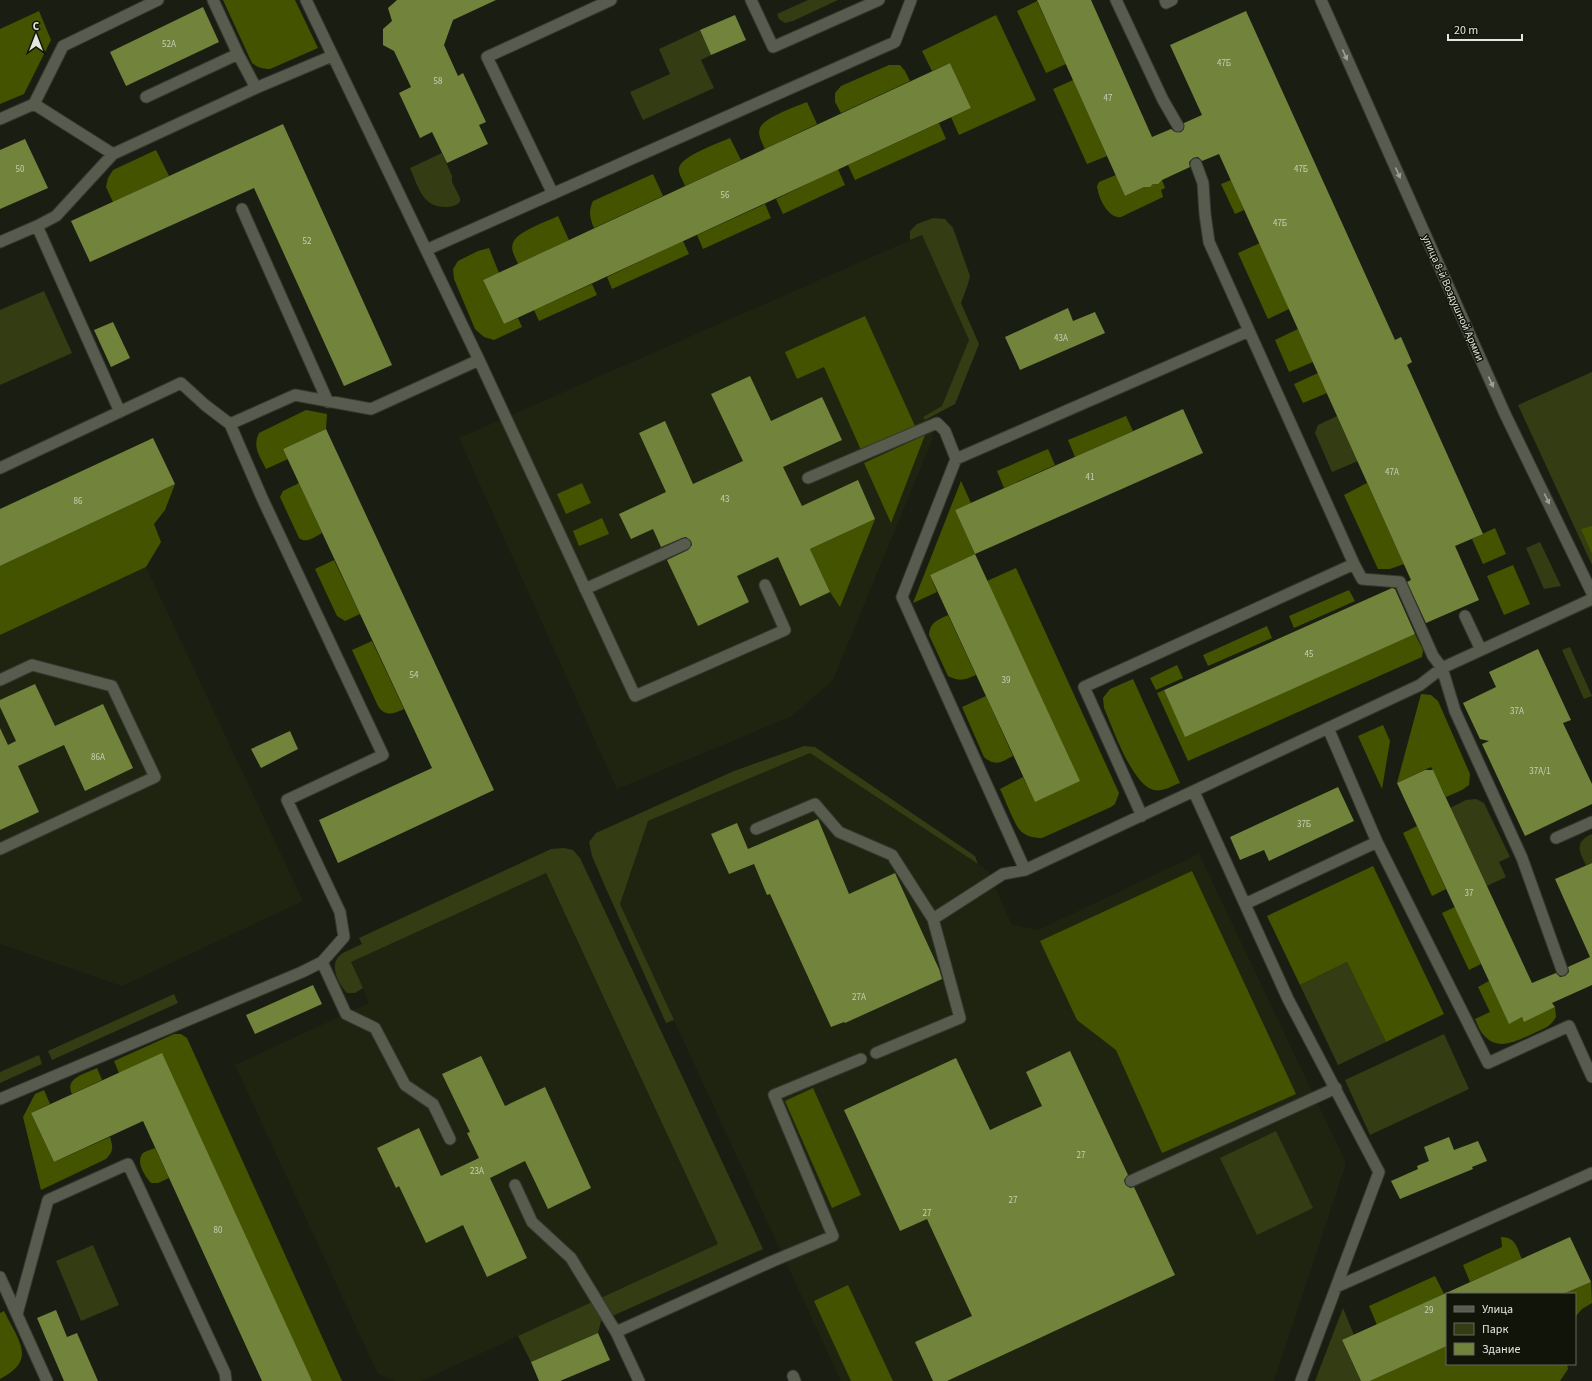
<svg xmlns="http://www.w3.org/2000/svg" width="1592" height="1381" font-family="'Source Sans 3',sans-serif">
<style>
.built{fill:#1f2411}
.green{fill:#333c13}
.forest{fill:#445300}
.building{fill:#72833c}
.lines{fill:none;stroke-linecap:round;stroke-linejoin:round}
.service-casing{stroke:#373932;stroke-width:13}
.tertiary-casing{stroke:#373932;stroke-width:13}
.service{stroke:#585c4e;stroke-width:11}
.tertiary{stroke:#585c4e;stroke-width:11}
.oneway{fill:#9ea296}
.labels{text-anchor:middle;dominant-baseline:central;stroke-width:3;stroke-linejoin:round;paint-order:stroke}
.number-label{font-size:9px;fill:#c8ceb6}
.street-label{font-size:11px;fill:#e4e7df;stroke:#111509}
</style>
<rect width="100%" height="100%" fill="#1a1e12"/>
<!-- built -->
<path class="built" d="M 922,235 L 969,340 L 942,407 L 923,417 L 932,433 L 932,440 L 833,680 L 792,716 L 617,789 L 459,438 Z
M 146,567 L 303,901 L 122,986 L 0,944 L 0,635 Z
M 810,753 L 988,871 L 1012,925 L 1038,930 L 1199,854 L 1346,1163 L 1274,1381 L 841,1381 L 620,904 L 648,821 Z
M 545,872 L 718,1244 L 421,1381 L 396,1381 L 378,1374 L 235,1065 L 369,1003 L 351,962 Z"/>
<!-- green -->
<path class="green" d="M 808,0 L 838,0 L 793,21 L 785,23 L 779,19 L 777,14 Z
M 700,30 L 711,55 L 701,60 L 714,88 L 643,120 L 630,92 L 670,74 L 659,49 Z
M 442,153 L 452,176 L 452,182 L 460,198 L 460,202 C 456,206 451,207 445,207 C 422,207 418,186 410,168 Z
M 933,218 L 945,219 L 953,228 L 970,276 L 968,284 L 961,303 L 979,344 L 955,404 L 925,420 L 923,417 L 942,406 L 969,340 L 922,235 L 910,240 L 910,231 L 917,224 Z
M 44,291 L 72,353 L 0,385 L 0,310 Z
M 1592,372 L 1592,565 L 1518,405 Z
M 1337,416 L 1358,461 L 1332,472 L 1315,433 L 1318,425 Z
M 1540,542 L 1561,586 L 1544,589 L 1526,548 Z
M 1570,647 L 1592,696 L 1584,699 L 1562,650 Z
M 804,746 L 815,747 L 975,856 L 978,864 L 810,753 L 648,821 L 620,904 L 674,1020 L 666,1023 L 604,884 L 592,856 L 589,842 L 596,833 L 734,771 Z
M 1476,799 L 1484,803 L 1510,857 L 1499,862 L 1506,877 L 1487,886 L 1450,808 L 1466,800 Z
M 1592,834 L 1592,863 L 1586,865 C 1579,851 1574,842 1592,834 Z
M 564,848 L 573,850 L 580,858 L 763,1249 L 601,1321 L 598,1333 L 531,1362 L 518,1336 L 718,1244 L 546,873 L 351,962 L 363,988 L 355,993 L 347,993 C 339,985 329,966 339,956 C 345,951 354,948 362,944 L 359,938 L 551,849 Z
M 1347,962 L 1386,1042 L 1338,1065 L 1300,985 Z
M 174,994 L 178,1003 L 52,1060 L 48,1051 Z
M 1444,1034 L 1469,1089 L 1370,1135 L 1345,1080 Z
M 39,1055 L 42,1064 L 0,1083 L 0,1072 Z
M 1276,1131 L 1313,1208 L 1257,1235 L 1220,1158 Z
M 93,1245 L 119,1305 L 81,1321 L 56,1261 Z
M 1343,1308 L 1354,1335 L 1342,1341 L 1361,1381 L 1315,1381 Z"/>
<!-- forest -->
<path class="forest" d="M 223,0 L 295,0 L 318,48 L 270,69 C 263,69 258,68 252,63 Z
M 1037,1 L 1066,64 L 1046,73 L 1017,11 Z
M 39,11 L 51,40 L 24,94 L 0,104 L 0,29 Z
M 996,15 L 1036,100 L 959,135 L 951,117 L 971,108 L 950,63 L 932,71 L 922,51 Z
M 889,65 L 900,65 L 905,71 L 910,81 L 841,113 L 835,102 L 835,93 L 841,86 Z
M 1073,80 L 1107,156 L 1087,164 L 1053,89 Z
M 807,102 L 817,124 L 765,149 C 762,142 757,135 760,128 C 763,118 797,106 807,102 Z
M 939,123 L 946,139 L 855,180 L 848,165 Z
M 730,138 L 741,160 L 685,186 C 683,180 678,174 679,168 C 681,156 719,143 730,138 Z
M 156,150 L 169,176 L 113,202 L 106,187 L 108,178 L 113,170 Z
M 838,169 L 845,185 L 783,214 L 776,199 Z
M 653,174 L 663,196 L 594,228 C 590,218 588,212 593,201 Z
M 1116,175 L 1125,196 L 1144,187 L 1149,187 L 1153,184 L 1162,180 L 1165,188 L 1161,190 L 1163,197 L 1121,217 C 1108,219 1098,197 1097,186 L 1099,182 Z
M 1231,180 L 1244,210 L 1235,214 L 1221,184 Z
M 765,204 L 771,218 L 703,249 L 697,235 Z
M 558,216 L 569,240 L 518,264 C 516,258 510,250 513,243 C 516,232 548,221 558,216 Z
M 683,241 L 689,254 L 612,289 L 607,277 Z
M 1260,243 L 1289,309 L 1268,319 L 1238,253 Z
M 489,248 L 499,273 L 483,280 L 504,324 L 518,318 L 522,327 L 494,340 L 484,337 L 475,329 L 454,279 L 453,269 L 458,261 L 478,251 Z
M 592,284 L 597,295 L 539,321 L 534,310 Z
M 865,316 L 915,426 L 861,450 L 824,367 L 797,379 L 785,352 Z
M 1298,329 L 1313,362 L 1289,372 L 1275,340 Z
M 1318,373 L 1327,393 L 1303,403 L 1294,384 Z
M 306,410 L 327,414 L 326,429 L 283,449 L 288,459 L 266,469 C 260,456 252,448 259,433 Z
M 1126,416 L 1133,431 L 1075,457 L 1068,440 Z
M 925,435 L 891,523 L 864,463 Z
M 1048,449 L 1055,465 L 1004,488 L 997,471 Z
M 961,481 L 971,503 L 955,510 L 975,554 L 930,575 L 937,592 L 913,603 Z
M 299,483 L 322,533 C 315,537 306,544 299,538 L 280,497 L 283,491 Z
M 582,483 L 591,503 L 566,514 L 557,494 Z
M 1367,483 L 1404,564 L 1390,569 L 1378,569 L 1344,495 Z
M 175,484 L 165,510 L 154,524 L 161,542 L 146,567 L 0,635 L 0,566 Z
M 602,518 L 609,534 L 579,546 L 573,531 Z
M 875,519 L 840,607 L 830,592 L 810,549 Z
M 1592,526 L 1592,554 L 1581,529 Z
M 1495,528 L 1506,554 L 1483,564 L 1472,539 Z
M 334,560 L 360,614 L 345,621 L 337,616 L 315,569 Z
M 1513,565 L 1530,604 L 1504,615 L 1487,576 Z
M 1016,568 L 1119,793 L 1115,804 L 1111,807 L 1042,838 C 1034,838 1024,836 1019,829 C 1013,821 1005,799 1000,789 L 1023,777 L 1035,801 L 1079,781 L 987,581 Z
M 1349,590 L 1355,601 L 1294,628 L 1289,616 Z
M 948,615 L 976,675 C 964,680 960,682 948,676 L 929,635 C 930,622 938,620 948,615 Z
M 1267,626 L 1272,638 L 1208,666 L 1203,655 Z
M 1415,634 L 1423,650 L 1422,657 L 1188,761 L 1157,693 L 1164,690 L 1185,736 Z
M 372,641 L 404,709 C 393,714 385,717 378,706 L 352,650 Z
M 1177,665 L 1183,678 L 1156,690 L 1150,678 Z
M 1133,679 L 1180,783 C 1171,786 1163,792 1154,790 C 1132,785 1113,728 1104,708 L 1103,698 L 1110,689 Z
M 1421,694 L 1431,695 L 1438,701 L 1470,774 L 1469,785 L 1462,790 L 1446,797 L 1431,767 L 1397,783 Z
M 986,696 L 1013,756 C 1001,762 996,767 984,757 L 962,707 Z
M 1383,725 L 1390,741 L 1382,789 L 1358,736 Z
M 1417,826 L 1446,889 L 1432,896 L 1403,833 Z
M 1373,866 L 1444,1014 L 1386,1042 L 1347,962 L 1300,985 L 1267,916 Z
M 1192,871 L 1296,1094 L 1162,1153 L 1116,1050 L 1077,1020 L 1040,941 Z
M 1455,907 L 1481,964 L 1469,970 L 1442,913 Z
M 1489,981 L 1509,1023 L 1522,1017 L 1525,1021 L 1555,1007 L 1556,1017 C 1550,1028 1542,1029 1532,1034 C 1515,1042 1496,1052 1482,1033 C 1479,1029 1477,1023 1475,1019 L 1490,1012 L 1478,987 Z
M 174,1034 L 181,1034 L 187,1038 L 342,1381 L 312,1381 L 119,1073 L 114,1061 Z
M 97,1068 L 102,1080 L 72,1094 C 64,1078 85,1074 97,1068 Z
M 813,1088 L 861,1195 L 832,1208 L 785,1101 Z
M 44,1090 L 50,1104 L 31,1113 L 54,1162 L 110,1137 C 113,1147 114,1151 106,1159 L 41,1190 L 23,1117 L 35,1094 Z
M 155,1148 L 169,1178 L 158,1183 L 151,1183 C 145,1176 135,1162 143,1153 C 146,1151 152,1149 155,1148 Z
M 1501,1237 C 1516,1237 1517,1248 1522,1259 L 1470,1282 L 1463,1265 L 1502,1247 Z
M 1435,1276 L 1444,1294 L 1377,1325 L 1369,1306 Z
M 1591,1282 L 1592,1303 L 1582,1309 L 1575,1317 L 1575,1294 L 1563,1294 Z
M 848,1285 L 893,1381 L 851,1381 L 814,1301 Z
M 4,1311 C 18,1340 38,1360 0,1379 L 0,1313 Z
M 1447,1346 L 1447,1364 L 1567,1364 L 1568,1369 L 1560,1381 L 1370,1381 Z"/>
<!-- building -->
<path class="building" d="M 397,0 L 496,0 L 453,20 L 444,45 L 458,76 L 463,73 L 486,122 L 479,125 L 488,144 L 447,163 L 432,132 L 420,138 L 399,93 L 411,87 L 394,51 L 383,45 L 383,29 L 392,21 L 388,8 Z
M 1037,0 L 1091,0 L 1152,137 L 1171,129 L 1175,132 L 1181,132 L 1184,129 L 1184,123 L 1202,115 L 1170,45 L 1246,11 L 1395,340 L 1401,337 L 1412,362 L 1407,365 L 1483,534 L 1455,546 L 1479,600 L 1426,623 L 1407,582 L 1411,580 L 1219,154 L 1202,161 L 1198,157 L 1193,158 L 1189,162 L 1190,167 L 1162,180 L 1158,184 L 1153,184 L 1150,187 L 1144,187 L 1125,196 Z
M 203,7 L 219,42 L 126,86 L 110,52 Z
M 735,15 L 746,40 L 711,55 L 700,30 Z
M 950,63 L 971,108 L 504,324 L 483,280 Z
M 283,124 L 392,365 L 344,386 L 254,188 L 90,262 L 71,221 Z
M 25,139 L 48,188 L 0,209 L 0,150 Z
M 1068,308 L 1073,321 L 1095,312 L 1105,333 L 1020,370 L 1005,337 Z
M 113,322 L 130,358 L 111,367 L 94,330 Z
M 750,376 L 771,421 L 822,397 L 842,440 L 783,467 L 802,506 L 858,480 L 875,519 L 810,549 L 830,592 L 800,606 L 778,557 L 737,576 L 749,602 L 698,626 L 667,560 L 688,550 L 692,545 L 691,541 L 686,537 L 682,538 L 661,547 L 653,529 L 631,539 L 619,514 L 666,492 L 639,433 L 665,421 L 693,484 L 743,461 L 711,394 Z
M 1183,409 L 1203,453 L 975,554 L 955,510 Z
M 326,429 L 494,790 L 338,863 L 319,820 L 432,768 L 283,449 Z
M 153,438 L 175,484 L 0,566 L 0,509 Z
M 975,554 L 1080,781 L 1035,802 L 930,575 Z
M 1392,588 L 1395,589 L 1415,634 L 1185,737 L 1164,690 Z
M 1538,649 L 1571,720 L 1563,723 L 1592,784 L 1592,804 L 1525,836 L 1482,744 L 1489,741 L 1480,739 L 1463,703 L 1496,687 L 1489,672 Z
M 35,684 L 55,726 L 103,704 L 133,768 L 85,791 L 64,745 L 18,766 L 39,812 L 0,830 L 0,728 L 8,745 L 16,741 L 0,707 L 0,700 Z
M 290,731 L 298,749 L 261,768 L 251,749 Z
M 1425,770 L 1433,770 L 1532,983 L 1556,973 L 1560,977 L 1565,976 L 1569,972 L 1568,967 L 1590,957 L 1555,879 L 1592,863 L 1592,985 L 1552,1003 L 1555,1007 L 1524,1022 L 1522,1017 L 1509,1024 L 1397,783 Z
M 1338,787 L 1354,821 L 1269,861 L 1264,850 L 1240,860 L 1230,837 Z
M 818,819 L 849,894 L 895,873 L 939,969 L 942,979 L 845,1023 L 844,1022 L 831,1027 L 770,894 L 767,895 L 754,864 L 729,874 L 711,834 L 737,823 L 748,849 Z
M 313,985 L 322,1004 L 255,1034 L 246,1015 Z
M 1070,1051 L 1128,1175 L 1124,1180 L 1125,1184 L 1130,1188 L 1134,1187 L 1175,1275 L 947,1381 L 933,1381 L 915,1342 L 972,1316 L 927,1219 L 900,1231 L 844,1110 L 956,1058 L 990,1130 L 1042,1106 L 1026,1072 Z
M 162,1053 L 312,1381 L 262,1381 L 143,1121 L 54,1162 L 31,1113 Z
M 481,1056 L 505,1106 L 545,1087 L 591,1188 L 548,1209 L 525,1161 L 490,1178 L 527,1258 L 487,1277 L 463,1225 L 426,1243 L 399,1186 L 396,1188 L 377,1148 L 419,1128 L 441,1176 L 479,1158 L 467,1133 L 470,1132 L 442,1074 Z
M 1449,1137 L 1454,1150 L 1478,1141 L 1487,1161 L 1472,1167 L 1473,1169 L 1400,1199 L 1391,1181 L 1418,1169 L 1417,1166 L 1429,1161 L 1424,1147 Z
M 1570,1237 L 1591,1282 L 1563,1294 L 1447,1294 L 1447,1346 L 1370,1381 L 1361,1381 L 1342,1340 Z
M 56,1310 L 67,1337 L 77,1333 L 98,1381 L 64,1381 L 37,1318 Z
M 598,1333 L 610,1360 L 560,1381 L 539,1381 L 531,1362 Z"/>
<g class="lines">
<!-- service casing -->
<g class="service-casing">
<path id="service" d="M 306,0 L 479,360 L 635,696 L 785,630 L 765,585
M 751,0 L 773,47 L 879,0
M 1116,0 L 1163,100 L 1178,126
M 1165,0 L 1166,3 L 1172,0
M 238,54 L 256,88
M 146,97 L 238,54 L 213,0
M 34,104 L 63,46 L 158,0
M 0,119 L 34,104 L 113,154 L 256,88 L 332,56
M 1196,164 L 1203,183 L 1205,214 L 1209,242 L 1354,564 L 1362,579 L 1400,582 L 1433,656 L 1442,668 L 1455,711 L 1522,858 L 1562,970
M 553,194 L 487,57 L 611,0
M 242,209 L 328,402
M 37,226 L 56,216 L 113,154
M 0,242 L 37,226 L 120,412
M 426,250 L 895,42 L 911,0
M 956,459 L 1249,331
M 0,468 L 181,383 L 205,405 L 230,424
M 808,478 L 937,423 L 945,431 L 956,459 L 902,597 L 1025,870
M 585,589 L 685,544
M 1465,616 L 1481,650
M 0,680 L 32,665 L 112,686 L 155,777 L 0,849
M 1194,792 L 1288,999 L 1379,1172 L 1301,1381
M 1142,816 L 1084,687 L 1354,564
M 756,829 L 815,804 L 839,832 L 892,855 L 933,919
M 1556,838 L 1592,822
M 1377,842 L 1488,1063 L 1569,1026 L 1592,1077
M 1245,904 L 1377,842 L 1328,728
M 322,962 L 346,1014 L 375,1028 L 405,1085 L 433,1104 L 450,1139
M 876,1053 L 960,1018 L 933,919 L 1003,874 L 1025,870 L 1420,685 L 1442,668 L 1592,599
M 0,1099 L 302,972 L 322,962 L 344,937 L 340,912 L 287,800 L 383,755 L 263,500 L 230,424 L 295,395 L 371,409 L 479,360
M 1131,1181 L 1336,1088
M 515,1185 L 532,1222 L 571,1258 L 616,1332
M 0,1277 L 47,1381
M 1336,1287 L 1592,1173
M 17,1314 L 48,1200 L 128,1164 L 225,1373 L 226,1381
M 793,1376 L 795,1381
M 639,1381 L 616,1332 L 773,1261 L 833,1236 L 774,1095 L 861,1059"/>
</g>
<!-- tertiary casing -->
<g class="tertiary-casing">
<path id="tertiary" d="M 1321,0 L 1505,414 L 1592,593"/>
</g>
<!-- service -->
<use href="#service" class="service"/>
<!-- tertiary -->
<use href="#tertiary" class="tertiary"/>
</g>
<!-- one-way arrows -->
<defs><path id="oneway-solid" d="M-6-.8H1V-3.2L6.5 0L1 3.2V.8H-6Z"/></defs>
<g class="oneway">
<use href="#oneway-solid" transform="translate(1345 55) rotate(66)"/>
<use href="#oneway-solid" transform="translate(1398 173) rotate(66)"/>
<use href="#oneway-solid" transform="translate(1491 382) rotate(65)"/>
<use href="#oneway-solid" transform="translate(1547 499) rotate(64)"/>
</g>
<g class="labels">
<!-- number labels -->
<g class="number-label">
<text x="169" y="44">52А</text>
<text x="1224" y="63">47Б</text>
<text x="438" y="81">58</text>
<text x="1108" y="98">47</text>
<text x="20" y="169">50</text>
<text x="1301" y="169">47Б</text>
<text x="725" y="195">56</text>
<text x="1280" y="223">47Б</text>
<text x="307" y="241">52</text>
<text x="1061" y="338">43А</text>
<text x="1392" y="472">47А</text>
<text x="1090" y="477">41</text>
<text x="725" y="499">43</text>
<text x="78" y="501">86</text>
<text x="1309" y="654">45</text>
<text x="414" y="675">54</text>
<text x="1006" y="680">39</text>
<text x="1517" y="711">37А</text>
<text x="98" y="757">86А</text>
<text x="1540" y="771">37А/1</text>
<text x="1304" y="824">37Б</text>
<text x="1469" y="893">37</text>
<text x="859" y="997">27А</text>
<text x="1081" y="1155">27</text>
<text x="477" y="1171">23А</text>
<text x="1013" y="1200">27</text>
<text x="927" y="1213">27</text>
<text x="218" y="1230">80</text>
<text x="1429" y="1310">29</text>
</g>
<!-- street labels -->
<g class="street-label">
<text transform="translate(1453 298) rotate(66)">улица 8-й Воздушной Армии</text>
</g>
</g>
<!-- legend -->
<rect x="1446" y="1293" width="130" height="72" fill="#111509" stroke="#65695f"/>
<rect x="1454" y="1306" width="20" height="6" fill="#585c4e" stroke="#65695f"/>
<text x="1482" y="1313" font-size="12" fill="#e4e7df">Улица</text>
<rect x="1454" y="1323" width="20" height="12" fill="#333c13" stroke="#65695f"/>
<text x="1482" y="1333" font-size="12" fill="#e4e7df">Парк</text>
<rect x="1454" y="1343" width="20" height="12" fill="#72833c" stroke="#65695f"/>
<text x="1482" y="1353" font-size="12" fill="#e4e7df">Здание</text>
<!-- north arrow -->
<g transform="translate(36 36)" stroke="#111509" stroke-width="3" paint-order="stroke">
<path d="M0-3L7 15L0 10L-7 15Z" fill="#e4e7df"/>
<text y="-6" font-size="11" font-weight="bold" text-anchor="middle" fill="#e4e7df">С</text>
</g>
<!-- scale -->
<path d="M1448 34v6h74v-6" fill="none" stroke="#e4e7df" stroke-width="2"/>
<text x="1454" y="34" font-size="12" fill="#e4e7df" stroke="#111509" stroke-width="3" paint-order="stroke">20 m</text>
</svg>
